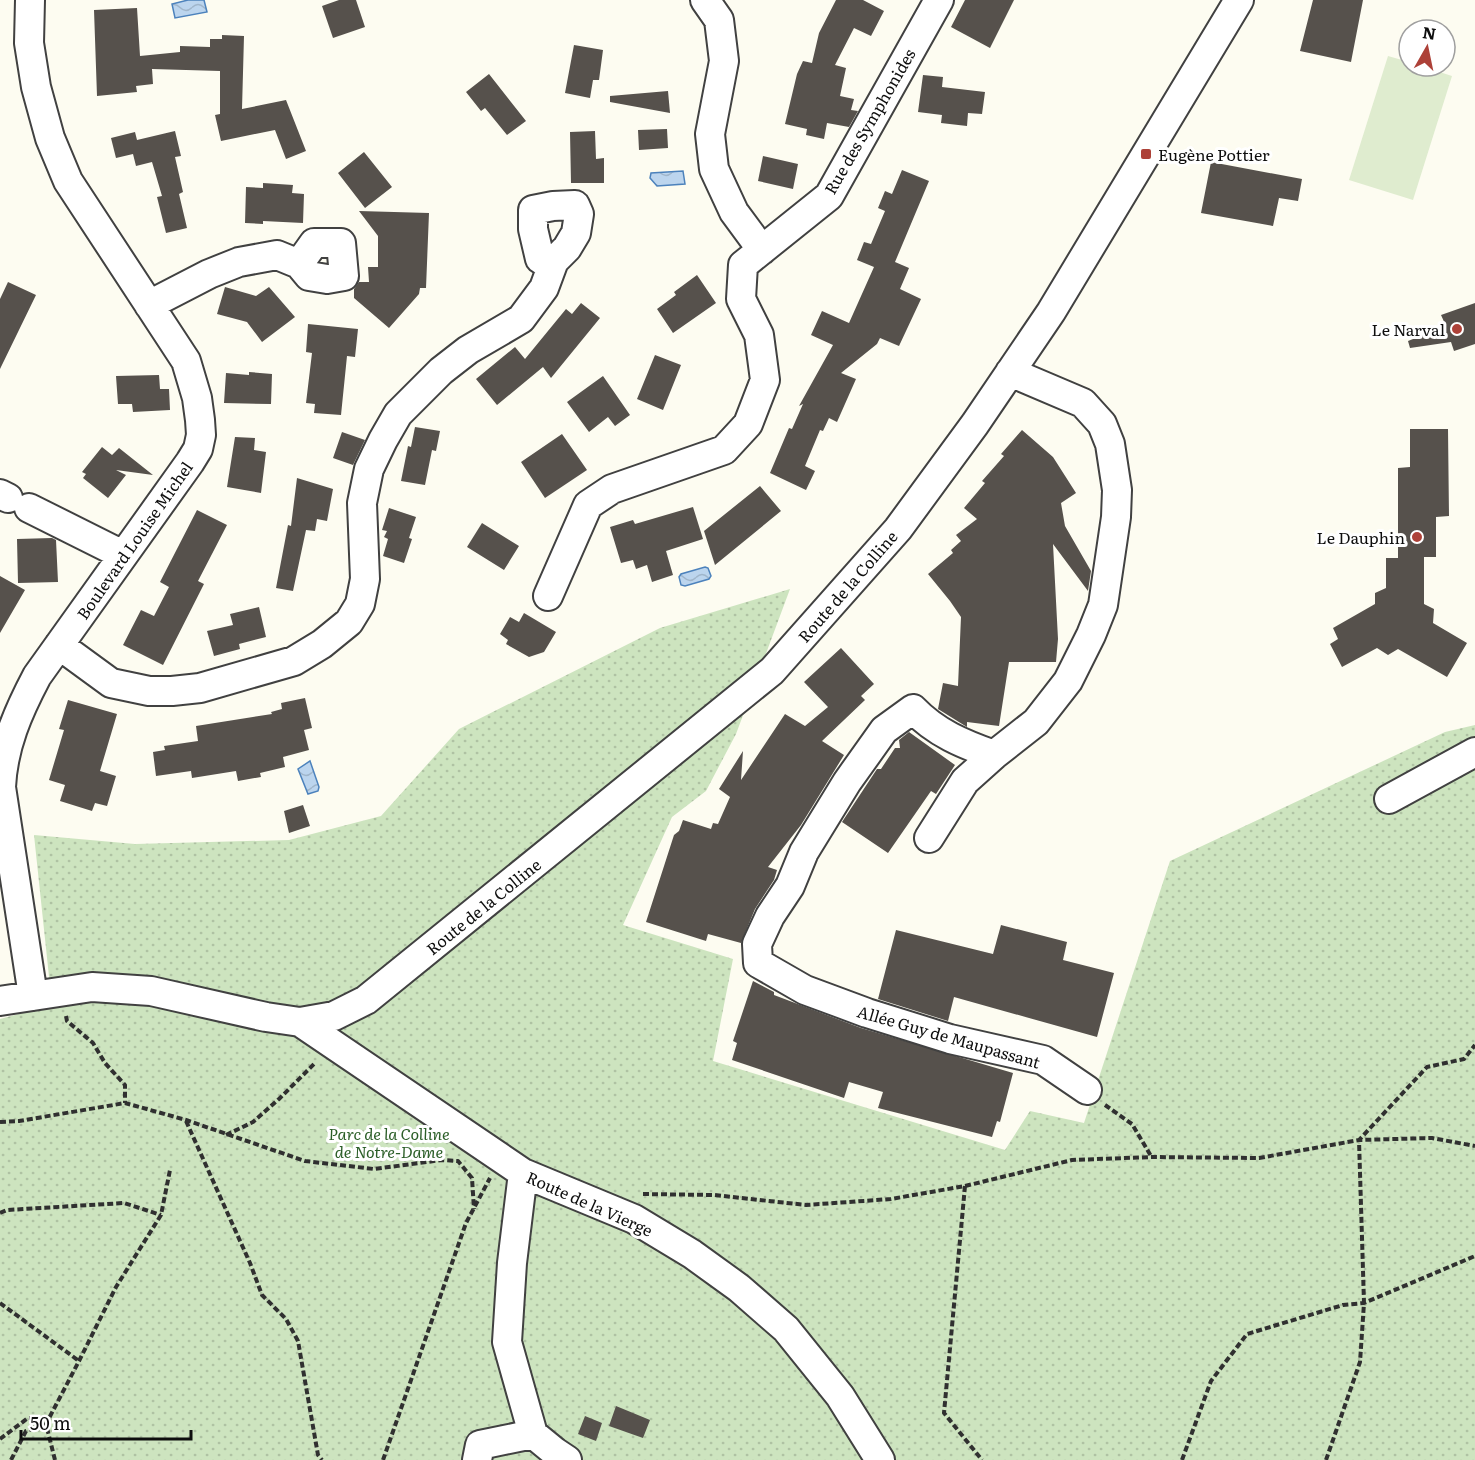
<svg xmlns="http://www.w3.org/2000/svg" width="1475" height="1460" font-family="Literata,serif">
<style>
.grass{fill:url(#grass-dots)}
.pitch{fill:#dfeccf}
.water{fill:url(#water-waves);stroke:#4c82bc;stroke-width:1.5}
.building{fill:#56514c}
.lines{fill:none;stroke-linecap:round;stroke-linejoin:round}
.minor-casing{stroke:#414141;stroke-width:32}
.path{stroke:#303030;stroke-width:4;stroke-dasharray:6 3;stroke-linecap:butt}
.minor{stroke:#fff;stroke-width:28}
.poi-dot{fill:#ad4138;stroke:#fff;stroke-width:2}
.labels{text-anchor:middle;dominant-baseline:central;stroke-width:6;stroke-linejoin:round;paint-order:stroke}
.street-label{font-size:16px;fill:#0e0e0e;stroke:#fff}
.poi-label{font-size:16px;fill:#0e0e0e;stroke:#fff;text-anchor:end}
.park-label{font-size:16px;font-style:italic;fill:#2b5e27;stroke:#fff}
</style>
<defs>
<pattern id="grass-dots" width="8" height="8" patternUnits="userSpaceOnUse" patternTransform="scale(1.5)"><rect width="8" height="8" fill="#cde4bf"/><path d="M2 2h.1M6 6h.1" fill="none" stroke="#afc2a3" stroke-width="1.8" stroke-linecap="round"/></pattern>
<pattern id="water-waves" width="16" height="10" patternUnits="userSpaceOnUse" patternTransform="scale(1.5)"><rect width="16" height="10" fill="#bcd5ee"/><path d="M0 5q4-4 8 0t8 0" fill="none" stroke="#a0b6cb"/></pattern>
</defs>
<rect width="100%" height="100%" fill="#fdfcf1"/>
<!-- grass -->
<path class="grass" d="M 790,589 L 736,734 L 706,791 L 672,817 L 623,925 L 733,959 L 713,1061 L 1005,1150 L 1030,1111 L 1084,1123 L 1170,861 L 1445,732 L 1475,725 L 1475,1460 L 0,1460 L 0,1019 L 52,1005 L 34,835 L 135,844 L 289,840 L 381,816 L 459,729 L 660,628 Z"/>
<!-- pitch -->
<path class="pitch" d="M 1388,56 L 1409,62 L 1409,66 L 1421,66 L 1452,76 L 1413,200 L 1349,180 Z"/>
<!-- water -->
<path class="water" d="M 188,0 L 204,0 L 207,12 L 175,18 L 172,4 Z
M 683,171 L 685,184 L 657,186 L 650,178 L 651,173 Z
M 705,567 L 708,568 L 711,576 L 709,579 L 685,586 L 681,585 L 679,577 L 681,574 Z
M 310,761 L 319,787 L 318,791 L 308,794 L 298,769 Z"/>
<!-- building -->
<path class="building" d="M 339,0 L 356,0 L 365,27 L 333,38 L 322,6 Z
M 836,0 L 863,0 L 884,11 L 871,36 L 854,28 L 835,65 L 846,68 L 840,96 L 854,99 L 851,110 L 858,111 L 849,127 L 827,123 L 824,139 L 806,135 L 807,129 L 785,124 L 797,74 L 803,61 L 812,63 L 819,33 Z
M 965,0 L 1014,0 L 990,48 L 951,27 Z
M 1313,0 L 1363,0 L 1351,62 L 1300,51 Z
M 137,8 L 140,56 L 180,52 L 180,46 L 210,47 L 210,39 L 222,39 L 222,35 L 244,36 L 242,109 L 286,100 L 306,151 L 286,159 L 275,130 L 221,141 L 215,115 L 220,114 L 220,71 L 152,69 L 153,84 L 136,86 L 137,92 L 97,96 L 94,10 Z
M 574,45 L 603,50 L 599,80 L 593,80 L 590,98 L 565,93 Z
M 489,74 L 526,121 L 507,135 L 485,108 L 481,111 L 466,92 Z
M 923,75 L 943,77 L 942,87 L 985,92 L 982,114 L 968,113 L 967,126 L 941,123 L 942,115 L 918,112 Z
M 668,91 L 670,113 L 610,102 L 610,96 Z
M 667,129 L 668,148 L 639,150 L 638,130 Z
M 175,131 L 181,156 L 175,157 L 183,192 L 179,194 L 187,228 L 166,233 L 157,197 L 162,196 L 152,162 L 136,166 L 133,154 L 116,158 L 111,138 L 135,132 L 137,140 Z
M 595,131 L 596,159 L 604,158 L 604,183 L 571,183 L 570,132 Z
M 364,152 L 392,187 L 365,208 L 338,173 Z
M 763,156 L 798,164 L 793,189 L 758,181 Z
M 1211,162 L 1302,179 L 1298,201 L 1279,198 L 1273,226 L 1201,213 Z
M 902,170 L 929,181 L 895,262 L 909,268 L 900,289 L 921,299 L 899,346 L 880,338 L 877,344 L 841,373 L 856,379 L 837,422 L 829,418 L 823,431 L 820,430 L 805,466 L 815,471 L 806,490 L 770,473 L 789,428 L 792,429 L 803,404 L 799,406 L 833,345 L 811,335 L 822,311 L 849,323 L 874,267 L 857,260 L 864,242 L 871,244 L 885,211 L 878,208 L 885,191 L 892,194 Z
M 263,183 L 293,185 L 292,193 L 304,194 L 303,223 L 263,221 L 263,224 L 245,223 L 246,187 L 263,188 Z
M 359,211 L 429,213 L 426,288 L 420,288 L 419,294 L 389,328 L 354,298 L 354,289 L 359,282 L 369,282 L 368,267 L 378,267 L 378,236 Z
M 697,275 L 716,303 L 673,333 L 657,309 L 676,295 L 674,292 Z
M 8,282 L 36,295 L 0,369 L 0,299 Z
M 225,287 L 256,296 L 269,287 L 295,317 L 262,342 L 247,322 L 217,314 Z
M 581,303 L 600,318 L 551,378 L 543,367 L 497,405 L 476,379 L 515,347 L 525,359 L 566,309 L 572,314 Z
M 1475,303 L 1475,344 L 1454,351 L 1451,342 L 1410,348 L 1408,341 L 1446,326 L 1441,315 Z
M 308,324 L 358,329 L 355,357 L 347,356 L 341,415 L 314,413 L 315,404 L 306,403 L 312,353 L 306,352 Z
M 655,355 L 681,365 L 663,410 L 637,399 Z
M 249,372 L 272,374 L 271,404 L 224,403 L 226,373 L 249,375 Z
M 159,375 L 160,389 L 169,389 L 170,410 L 133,412 L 132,404 L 118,404 L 116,376 Z
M 603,376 L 630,415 L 615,426 L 608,417 L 589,432 L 567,402 Z
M 415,427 L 440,431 L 436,451 L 432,450 L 425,485 L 401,481 L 408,446 L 411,447 Z
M 1410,429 L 1448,429 L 1449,516 L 1436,517 L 1436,557 L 1424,557 L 1424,604 L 1434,609 L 1433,623 L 1467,643 L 1447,677 L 1398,649 L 1388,655 L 1377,648 L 1342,667 L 1330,644 L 1338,639 L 1333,628 L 1375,604 L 1375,593 L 1386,588 L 1386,558 L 1398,558 L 1398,468 L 1410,467 Z
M 1022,430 L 1053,457 L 1076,493 L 1061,503 L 1065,526 L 1091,571 L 1088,591 L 1053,544 L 1058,639 L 1056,662 L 1009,662 L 999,726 L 967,722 L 967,727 L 938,709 L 943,683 L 958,686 L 961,617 L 950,601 L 928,574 L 953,553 L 951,550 L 961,541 L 956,535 L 977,519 L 964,508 L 985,483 L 982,481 L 1004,456 L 1001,454 Z
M 342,432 L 365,440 L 353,465 L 333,458 Z
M 562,434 L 587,470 L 545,498 L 521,462 Z
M 235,437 L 255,438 L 254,450 L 266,452 L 261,493 L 227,487 Z
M 102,447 L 112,455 L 119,448 L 153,475 L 116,470 L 126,475 L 108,498 L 83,478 L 86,474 L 82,472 Z
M 297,478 L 333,489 L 327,521 L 317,519 L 315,531 L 306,530 L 293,591 L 276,588 L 288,525 L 291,526 Z
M 760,486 L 781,511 L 715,565 L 704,531 Z
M 693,507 L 703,539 L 666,551 L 673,575 L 652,582 L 647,565 L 636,569 L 633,560 L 621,563 L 610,527 L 633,520 L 635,524 Z
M 389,508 L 416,517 L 409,538 L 412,539 L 404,563 L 383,556 L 388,539 L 384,537 L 387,531 L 382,530 Z
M 197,510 L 227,525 L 198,581 L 204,584 L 163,665 L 123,645 L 141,610 L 154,616 L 169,587 L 160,582 Z
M 482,523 L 519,546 L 504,570 L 467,547 Z
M 52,538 L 56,540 L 58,582 L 18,583 L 17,539 Z
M 0,576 L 25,590 L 0,633 Z
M 259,607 L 266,637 L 239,644 L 240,649 L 214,656 L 207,631 L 233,625 L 230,614 Z
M 524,613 L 556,632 L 544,652 L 529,657 L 506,644 L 508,640 L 500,634 L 510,617 L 519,622 Z
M 841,648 L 874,684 L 861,696 L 865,700 L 822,741 L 844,755 L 801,825 L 768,867 L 777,870 L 774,880 L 755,909 L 741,943 L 708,934 L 706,941 L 646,922 L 674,835 L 679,831 L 683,820 L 711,829 L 713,823 L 718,824 L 730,797 L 719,789 L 743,751 L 741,780 L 785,714 L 805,726 L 828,707 L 804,682 Z
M 305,698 L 312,728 L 304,730 L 309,750 L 283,757 L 285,767 L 260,773 L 261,777 L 238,781 L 236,771 L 192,778 L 191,771 L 156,776 L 153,752 L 165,750 L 164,746 L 198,741 L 196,726 L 272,714 L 271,712 L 282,709 L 281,703 Z
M 68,700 L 117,714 L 100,771 L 116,776 L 107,806 L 95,803 L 92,811 L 60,801 L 65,785 L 49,780 L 64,730 L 59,729 Z
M 909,732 L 955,765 L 936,794 L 931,791 L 888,853 L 842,822 L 877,769 L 881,769 L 895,748 L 900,748 L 899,740 Z
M 303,805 L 310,826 L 289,833 L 284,811 Z
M 1001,925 L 1067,942 L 1063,960 L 1114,973 L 1097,1037 L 954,997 L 948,1021 L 878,999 L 896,930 L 993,954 Z
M 753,981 L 774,992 L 774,995 L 861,1028 L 1013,1073 L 1000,1122 L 997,1121 L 992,1137 L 878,1108 L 883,1092 L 849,1082 L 844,1098 L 732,1060 L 737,1043 L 733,1041 Z
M 616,1406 L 650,1420 L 643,1438 L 609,1426 Z
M 585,1416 L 602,1423 L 596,1441 L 578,1434 Z"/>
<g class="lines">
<!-- minor casing -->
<g class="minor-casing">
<path id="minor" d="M 30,0 L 29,43 L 36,87 L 50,138 L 68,181 L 186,361 L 197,398 L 200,420 L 201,435 L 198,449 L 190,462 L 37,676 C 18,712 3,746 1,787 L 33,996
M 705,0 L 719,20 L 724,61 L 710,134 L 714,169 L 734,212 L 762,250
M 149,305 L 209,274 L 239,262 L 277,255 L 299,264 L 309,276 L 327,279 L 344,276 L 341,243 L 314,243 L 299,264
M 1010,372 L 1083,403 L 1102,424 L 1110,444 L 1117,490 L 1116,517 L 1103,605 L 1091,635 L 1068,681 L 1036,722 L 994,755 C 963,744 936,733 913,709 L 884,730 L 847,782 L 804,852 L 790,886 L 770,916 L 757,944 L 758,963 L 805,990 L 867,1013 L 950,1039 L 1043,1060 L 1087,1090
M 0,494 L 8,498
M 29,508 L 123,555
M 548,596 L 588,505 L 612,489 L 724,450 L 748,424 L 765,380 L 759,335 L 741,299 L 743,265 L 829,196 L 939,0
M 59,645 L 111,683 L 149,691 L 172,691 L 200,688 L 294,661 L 322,644 L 349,622 L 360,604 L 365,579 L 362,503 L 369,469 L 383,440 L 398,414 L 441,371 L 468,350 L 521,319 L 544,288 L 554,261 L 567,248 L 576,233 L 579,214 L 575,205 L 553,206 L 533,210 L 533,229 L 540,259 L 554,261
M 1389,799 L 1475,752
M 929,838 L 965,781 L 994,755
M 0,1001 L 92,987 L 151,991 L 266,1017 L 300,1022 L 523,1173 L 634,1219 L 692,1254 L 739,1288 L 786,1329 L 840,1396 L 880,1460
M 300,1022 L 334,1016 L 366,1000 L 772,671 L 898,529 L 975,424 L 1051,312 L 1239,0
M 523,1173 L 512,1263 L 507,1342 L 533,1434 L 555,1452 L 567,1460
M 477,1460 L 480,1445 L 533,1434"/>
</g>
<!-- path -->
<path class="path" d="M 66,1016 L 67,1021 L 93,1043 L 105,1063 L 125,1085 L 125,1103
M 1105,1105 L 1132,1124 L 1151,1156
M 186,1121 L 250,1263 L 262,1295 L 286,1319 L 298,1341 L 318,1455 L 322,1460
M 0,1122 L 19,1121 L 125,1103 L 186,1120 L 305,1161 L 374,1169 L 442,1160 L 458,1161 L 472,1178 L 474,1209
M 226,1135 L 253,1122 L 279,1099 L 316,1062
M 965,1186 L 944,1413 L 982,1460
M 643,1194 L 714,1195 L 806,1205 L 891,1199 L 965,1186 L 1072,1160 L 1152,1157 L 1259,1158 L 1359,1140 L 1432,1138 L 1475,1146
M 0,1213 L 7,1210 L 124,1203 L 161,1215
M 0,1303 L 79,1361
M 0,1439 L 28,1418 L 38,1419 L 46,1424
M 11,1460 L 26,1431 L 45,1425
M 55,1460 L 46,1424 L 79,1361 L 116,1287 L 161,1215 L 170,1170
M 383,1460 L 466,1223 L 490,1178
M 1182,1460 L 1211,1381 L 1247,1334 L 1343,1305 L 1364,1303 L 1475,1256
M 1326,1460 L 1360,1362 L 1364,1303 L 1359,1140 L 1427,1067 L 1464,1059 L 1475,1045"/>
<!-- minor -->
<use href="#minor" class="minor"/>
</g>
<!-- markers -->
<g class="poi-dot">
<rect x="1140" y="148" width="12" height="12" rx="3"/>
<circle cx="1457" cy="329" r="6"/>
<circle cx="1417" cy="537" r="6"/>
</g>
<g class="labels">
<!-- street labels -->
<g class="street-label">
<text transform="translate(869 121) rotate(-60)">Rue des Symphonides</text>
<text transform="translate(134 540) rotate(-55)">Boulevard Louise Michel</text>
<text transform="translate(847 586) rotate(-49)">Route de la Colline</text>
<text transform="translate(483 906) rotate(-39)">Route de la Colline</text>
<text transform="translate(949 1036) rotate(16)">Allée Guy de Maupassant</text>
<text transform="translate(590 1203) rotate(24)">Route de la Vierge</text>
</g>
<!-- poi labels -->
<g class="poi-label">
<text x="1158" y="154" text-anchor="start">Eugène Pottier</text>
<text x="1445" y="329">Le Narval</text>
<text x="1405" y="537">Le Dauphin</text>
</g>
<!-- park labels -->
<g class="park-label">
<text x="389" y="1133">Parc de la Colline<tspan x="389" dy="18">de Notre-Dame</tspan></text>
</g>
</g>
<!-- north arrow -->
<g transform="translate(1427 48) rotate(9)"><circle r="28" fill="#ffffff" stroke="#9f9f9f" stroke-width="1.5"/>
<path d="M0-4.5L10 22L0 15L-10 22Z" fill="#ad4138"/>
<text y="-9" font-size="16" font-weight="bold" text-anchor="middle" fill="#0e0e0e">N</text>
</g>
<!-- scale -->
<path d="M21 1430v9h170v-9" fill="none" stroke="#0e0e0e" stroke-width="3"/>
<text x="30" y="1430" font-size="18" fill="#0e0e0e" stroke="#ffffff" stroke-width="4.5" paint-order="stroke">50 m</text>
</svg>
